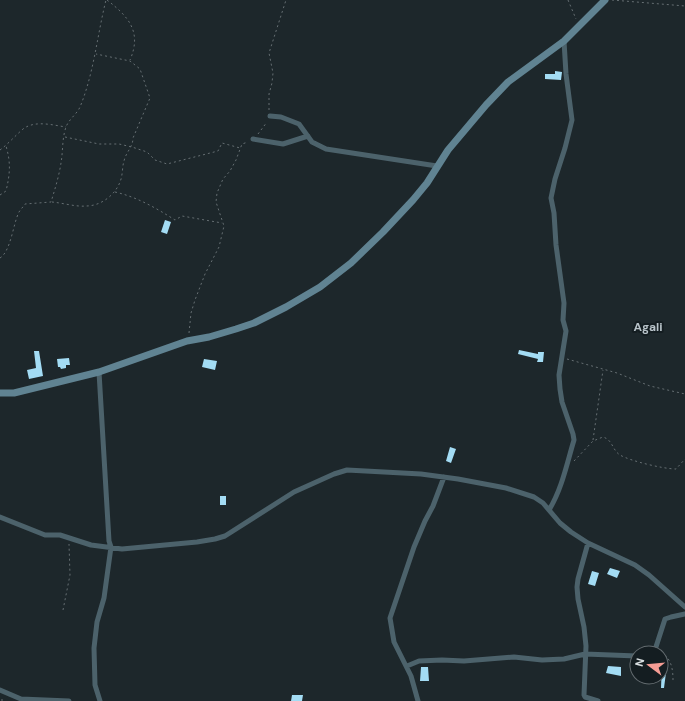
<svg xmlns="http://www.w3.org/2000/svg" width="685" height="701" font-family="'DM Sans',sans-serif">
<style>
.building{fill:#a3dcf4}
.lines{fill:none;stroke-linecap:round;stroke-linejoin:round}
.path{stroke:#666f73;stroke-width:1;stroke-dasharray:2 3;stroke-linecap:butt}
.street{stroke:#4c626b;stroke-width:5}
.secondary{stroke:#608392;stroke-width:7}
.labels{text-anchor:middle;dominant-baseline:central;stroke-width:4;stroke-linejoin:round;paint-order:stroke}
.quarter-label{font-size:12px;font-weight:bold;fill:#b8c3c9;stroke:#141d21}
</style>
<rect width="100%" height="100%" fill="#1d272b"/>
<!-- building -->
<path class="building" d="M 555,71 L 562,72 L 561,80 L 545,79 L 545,74 L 555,74 Z
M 165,220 L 171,222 L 167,234 L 161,232 Z
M 519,350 L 538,354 L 538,352 L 544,352 L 543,362 L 537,362 L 538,359 L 518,354 Z
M 34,351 L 39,351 L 43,376 L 29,379 L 27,370 L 36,368 Z
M 69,358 L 70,365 L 66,365 L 66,368 L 61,369 L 60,367 L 58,367 L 57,359 Z
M 204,359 L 217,361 L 215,370 L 202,367 Z
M 450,447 L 456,449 L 451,463 L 446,461 Z
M 220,496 L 226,496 L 226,505 L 220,505 Z
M 610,568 L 620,571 L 617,578 L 607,574 Z
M 592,571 L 599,573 L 595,586 L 588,584 Z
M 662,664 L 667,665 L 664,688 L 661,688 Z
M 608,666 L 621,667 L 621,676 L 606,673 Z
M 421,667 L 428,667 L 429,681 L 420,681 Z
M 292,695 L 303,695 L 302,701 L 291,701 Z"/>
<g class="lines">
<!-- path -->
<path class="path" d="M 107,0 C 129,17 142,32 130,60
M 568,0 L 576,19
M 612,0 L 685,6
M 269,110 L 269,94 L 272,83 L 273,73 L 269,53 L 286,0
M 258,134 L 267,122
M 65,137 L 99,144 L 119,144 L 132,147 L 147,152 L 155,160 L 167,164 L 218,151 L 222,143 L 240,148
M 0,150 C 8,144 15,136 23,129 C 35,120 52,125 66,127
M 115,192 C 137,197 156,208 175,220 L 182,216 L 222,223
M 0,195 L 6,191 C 10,174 11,163 6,146
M 52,202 C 63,203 76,207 86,206 C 101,206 115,195 120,182 C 123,175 122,167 124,161 C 126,152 133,147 133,138 L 150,98 L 140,69 L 130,61 L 96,54
M 0,258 C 11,251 13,224 19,212 C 21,209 23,207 25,204 L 51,202 C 55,189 59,176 61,163 C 63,152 62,138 66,127 C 69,119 77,114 80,107 C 94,73 97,36 106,0
M 189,333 L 191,313 L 195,300 L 205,274 L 219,247 L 224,226 L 216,202 L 217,193 L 223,179 L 230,171 L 236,160 L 242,144 L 248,142
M 567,359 L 617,373 L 650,386 L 685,394
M 593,440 L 603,370
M 574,461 L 593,441 L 603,437 C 613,440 612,450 620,455 C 630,461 664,469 676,469 L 685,459
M 63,610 L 70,575 L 69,544
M 661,652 C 672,659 673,670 673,681
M 2,701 L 2,697"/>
<!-- street -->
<path class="street" d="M 270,116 L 281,117 L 299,124 L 312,142 L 326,149 L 437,166
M 253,139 L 283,144 L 308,136
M 99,372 L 109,541 L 111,547 L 104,598 L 97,622 L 94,648 L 95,685 L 100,701
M 549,510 C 562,489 567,463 574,440 L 573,434 L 562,402 L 560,389 L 559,375 L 566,331 L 563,320 L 564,303 L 556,245 L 554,213 L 551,198 L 555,179 L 565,148 L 572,120 L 566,74 L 564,41
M 0,517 L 45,535 L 60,535 L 91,545 L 122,549 L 197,542 L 215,539 L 225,536 L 294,492 L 334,474 L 347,470 L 421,474 L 458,479 L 506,488 L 534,497 L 543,503 L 560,523 L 571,532 L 588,543 L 635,565 L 649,575 L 685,607
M 588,543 L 578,579 L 577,587 L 578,599 L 584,627 L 586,646 L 584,695 L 585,697 L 598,701
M 654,653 L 665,619 L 671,617 L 685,614
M 407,666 L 419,661 L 442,660 L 464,661 L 514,657 L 542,660 L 564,659 L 585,654 L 637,656
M 0,690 L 21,699 L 69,701
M 418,701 L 411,676 L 394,642 L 390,618 L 414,547 L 425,521 L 433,506 L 444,477"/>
<!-- secondary -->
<path class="secondary" d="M 0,393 L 14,393 L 99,372 L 187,341 L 209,337 L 236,329 L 254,323 L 286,307 L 320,287 L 351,263 L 383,232 L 413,200 L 427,183 L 448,150 L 486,105 L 508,82 L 564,41 L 605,0"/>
</g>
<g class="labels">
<!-- quarter labels -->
<g class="quarter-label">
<text x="648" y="327">Agali</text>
</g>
</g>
<!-- north arrow -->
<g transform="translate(649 665) rotate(286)"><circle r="19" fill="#141d21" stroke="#636b6f"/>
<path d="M0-3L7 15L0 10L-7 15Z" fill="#f59c94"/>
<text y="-6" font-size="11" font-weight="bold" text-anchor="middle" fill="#dae0e3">N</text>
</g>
</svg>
